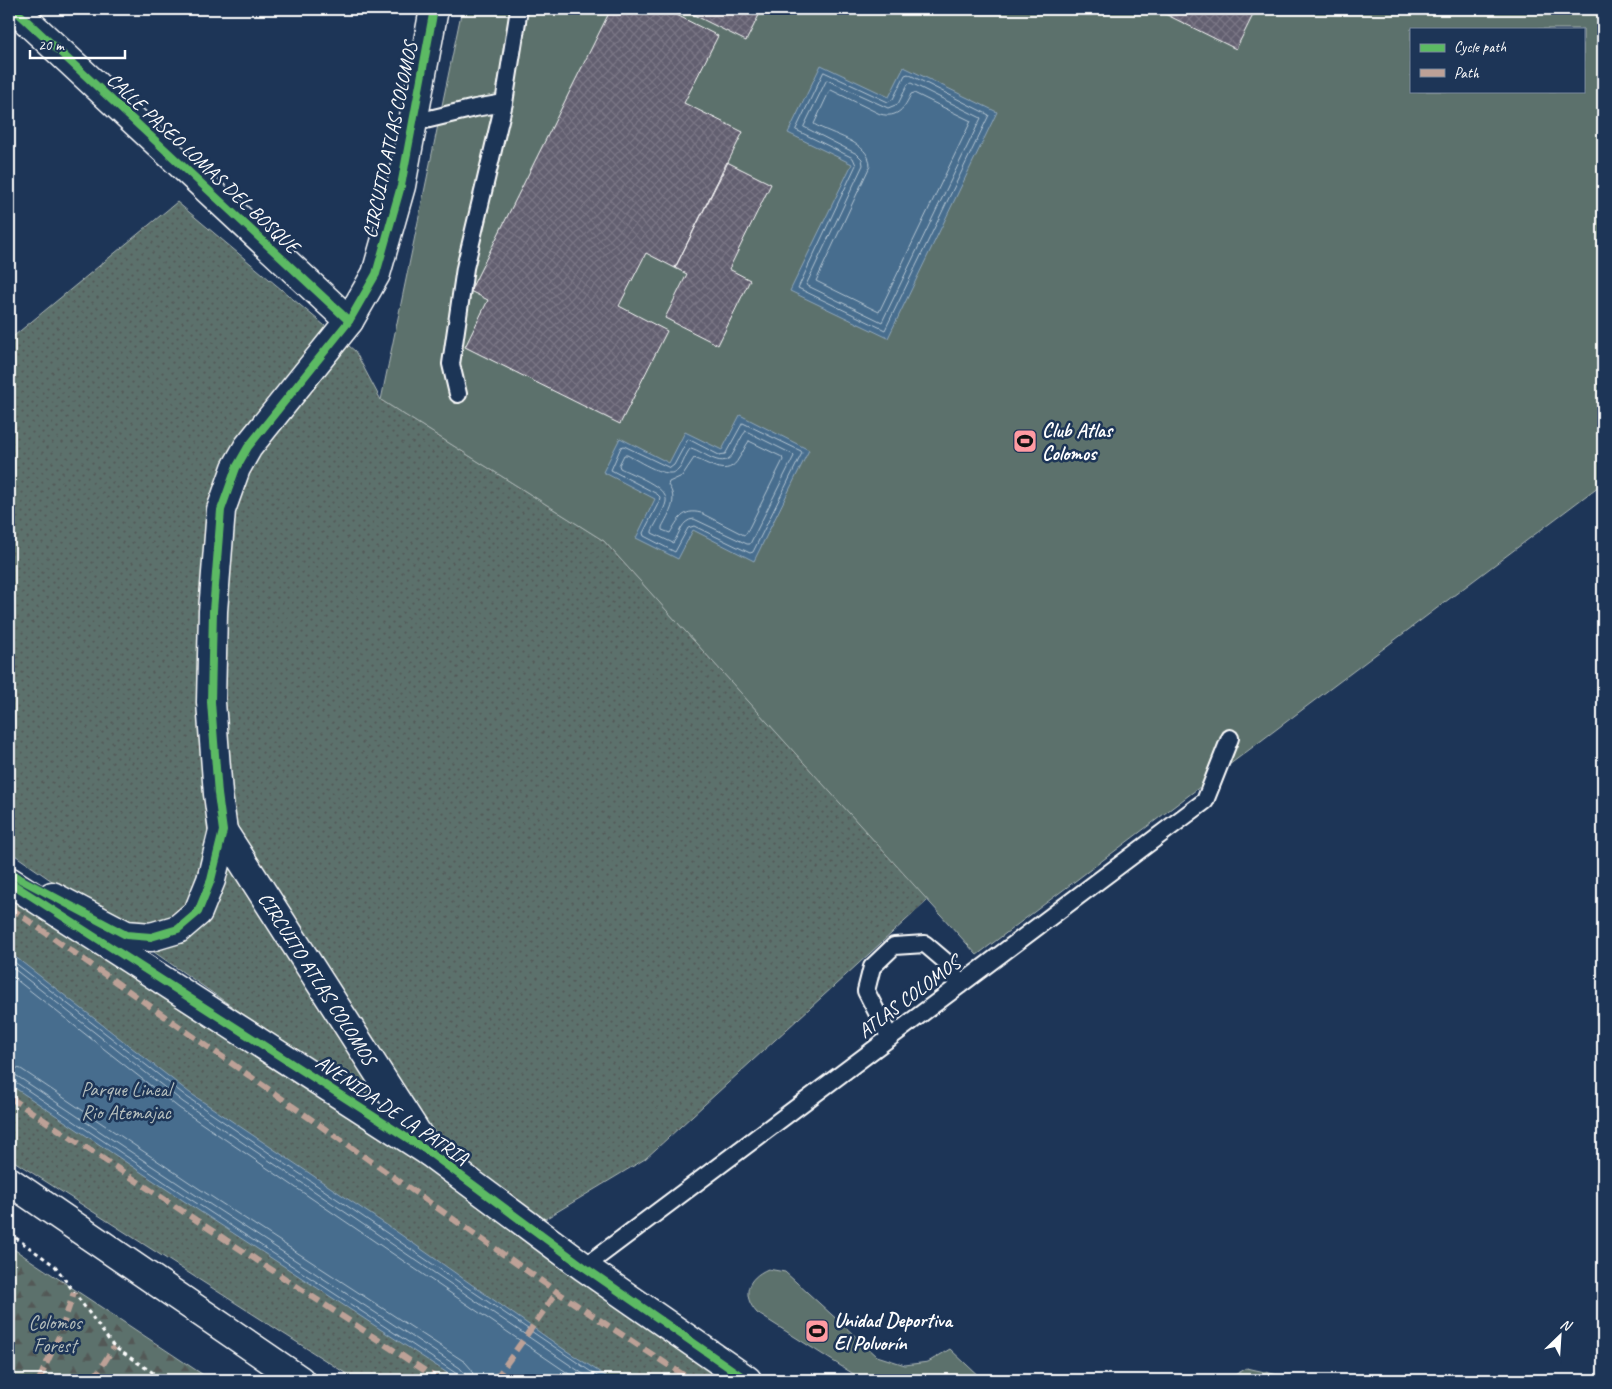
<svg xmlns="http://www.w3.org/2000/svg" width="1612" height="1389" font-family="Caveat,sans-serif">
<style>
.green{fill:url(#green-dots);stroke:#aeb8b6}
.forest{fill:url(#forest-firs);stroke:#aeb8b6}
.pitch{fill:#5c716c;stroke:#aeb8b6;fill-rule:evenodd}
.water{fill:#466d8e;stroke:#90a7bb}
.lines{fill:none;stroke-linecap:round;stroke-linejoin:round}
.shore{stroke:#b5c5d2;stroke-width:1}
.building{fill:url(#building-cross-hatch);stroke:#fff}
.service-casing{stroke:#fff;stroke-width:20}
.minor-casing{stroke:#fff;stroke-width:31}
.primary-casing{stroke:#fff;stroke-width:31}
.path{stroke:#fff;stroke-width:3;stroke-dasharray:4 4;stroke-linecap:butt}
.service{stroke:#1d3557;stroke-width:16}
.minor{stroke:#1d3557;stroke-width:28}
.primary{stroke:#1d3557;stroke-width:28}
.quiet{stroke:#bda197;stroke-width:6;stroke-dasharray:12 6;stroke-linecap:butt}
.cycleway-casing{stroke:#1d3557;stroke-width:11}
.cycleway{stroke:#5cba63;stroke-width:8}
.labels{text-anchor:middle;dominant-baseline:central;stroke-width:5;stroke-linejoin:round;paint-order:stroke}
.street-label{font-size:20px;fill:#fff;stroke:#1d3557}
.poi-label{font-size:20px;font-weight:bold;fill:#fff;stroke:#1d3557;text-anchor:start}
.park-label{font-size:20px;fill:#b6bfbd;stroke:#1d3557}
</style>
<defs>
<pattern id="green-dots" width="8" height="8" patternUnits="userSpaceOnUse" patternTransform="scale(1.25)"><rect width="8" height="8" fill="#5c716c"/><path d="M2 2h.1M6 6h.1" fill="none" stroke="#525957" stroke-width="1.8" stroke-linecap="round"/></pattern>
<pattern id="forest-firs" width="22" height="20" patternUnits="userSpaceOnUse" patternTransform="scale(1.25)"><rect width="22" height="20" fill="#5c716c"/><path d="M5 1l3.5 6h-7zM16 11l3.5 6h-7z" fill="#525957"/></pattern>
<pattern id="building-cross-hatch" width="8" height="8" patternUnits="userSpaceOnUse" patternTransform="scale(1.25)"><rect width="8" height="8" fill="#625e6f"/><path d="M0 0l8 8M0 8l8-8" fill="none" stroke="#7a7685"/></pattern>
</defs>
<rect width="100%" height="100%" fill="#1d3557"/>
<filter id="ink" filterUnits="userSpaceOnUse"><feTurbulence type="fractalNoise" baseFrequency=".02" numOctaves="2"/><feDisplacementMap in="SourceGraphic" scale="10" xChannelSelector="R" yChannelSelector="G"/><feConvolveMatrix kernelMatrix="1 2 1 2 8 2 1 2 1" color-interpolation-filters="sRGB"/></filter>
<g filter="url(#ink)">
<!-- green -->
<path class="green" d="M 177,202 L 355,351 L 381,400 L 604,541 L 928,900 L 645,1159 L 540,1222 L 450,1150 L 240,1012 L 9,851 L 9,340 Z
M 9,891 L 360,1119 L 733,1380 L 356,1380 L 9,1158 Z"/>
<!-- forest -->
<path class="forest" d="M 9,1246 L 211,1380 L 9,1380 Z"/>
<!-- pitch -->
<path class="pitch" d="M 462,9 L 1603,9 L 1603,483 L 977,955 L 604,541 L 381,400 ZM 1411,29 L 1583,29 L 1583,91 L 1411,91 Z
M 768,1269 L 785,1272 L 877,1356 L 905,1365 L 928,1362 L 950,1349 L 983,1380 L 863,1380 L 757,1313 C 741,1295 747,1278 768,1269 Z
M 1247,1368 L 1300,1380 L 1226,1380 Z"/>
<!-- water -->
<path class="water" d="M 821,65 L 889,97 L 904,67 L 997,112 L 888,338 L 790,291 L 852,164 L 788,133 Z
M 740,415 L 809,450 L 754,561 L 693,530 L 678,559 L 636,538 L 655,499 L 603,472 L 620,438 L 669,463 L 685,432 L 722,450 Z
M 9,952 L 190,1093 L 397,1232 L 562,1348 L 612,1380 L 458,1380 L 181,1199 L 9,1084 Z"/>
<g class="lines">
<!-- shore -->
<path class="shore" d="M 824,72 L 888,102 L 893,99 L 905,75 L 908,74 L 989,115 L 885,330 L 798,288 L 856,165 L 853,158 L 796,130 Z
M 827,80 L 888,108 L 898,104 L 908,84 L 911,83 L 981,118 L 882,322 L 806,285 L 863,165 L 862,159 L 857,154 L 804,127 Z
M 831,90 L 880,114 C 898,119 905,107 911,94 L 914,93 L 971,121 L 879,312 L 816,281 L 870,166 C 870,141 831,135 814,124 L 829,92 Z
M 743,423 L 801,451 L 802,453 L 753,552 L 750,553 L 694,526 L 688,528 L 675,552 L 644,536 L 643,533 L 659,502 L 660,497 L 657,494 L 611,470 L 621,447 L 624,446 L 670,468 L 674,465 L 688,439 L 719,455 L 725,454 Z
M 746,431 L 792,454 L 794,456 L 750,544 L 747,544 L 694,519 C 681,520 680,534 673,543 L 652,533 L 652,531 C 656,522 664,511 666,502 C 669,487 631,474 620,468 L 619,465 L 624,455 L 627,455 C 638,460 669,482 679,469 C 684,463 685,454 691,448 C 705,452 724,472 734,452 C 738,445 741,436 746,431 Z
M 749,441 L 782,457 L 783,460 L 746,534 L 744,535 L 701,513 C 683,508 678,520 670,533 L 662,530 L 662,527 C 669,513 679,500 668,485 L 669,482 L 682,476 L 694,458 C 709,463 728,479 739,458 C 743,453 745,446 749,441 Z
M 9,958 L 187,1097 L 603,1380
M 9,965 L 183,1102 L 592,1380
M 9,974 L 179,1108 L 578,1380
M 9,1066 L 21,1069 L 192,1184 L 465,1362 L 472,1370 L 474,1380
M 9,1073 L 17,1076 L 188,1190 L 460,1368 L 465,1374 L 466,1380
M 9,1080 L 14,1081 L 184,1195 L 457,1374 L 460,1380"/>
</g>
<!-- building -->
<path class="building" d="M 611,9 L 665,9 L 718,36 L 684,103 L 743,132 L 675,268 L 646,253 L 619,306 L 667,331 L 620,424 L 465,347 L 488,300 L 470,291 Z
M 682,9 L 762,9 L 746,41 Z
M 1155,9 L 1256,9 L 1236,49 Z
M 727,162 L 771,184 L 729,269 L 750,280 L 718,345 L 665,318 L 687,274 L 675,268 Z"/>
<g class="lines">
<!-- service casing -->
<g class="service-casing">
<path id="service" d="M 413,123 L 475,108 L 504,103 L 519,9
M 458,394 L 451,364 L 465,268 L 504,103
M 890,1038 L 866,991 L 872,967 L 894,946 L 925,944 L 945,961 L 960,985
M 584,1267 L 1205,801 L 1230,738"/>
</g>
<!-- minor casing -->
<g class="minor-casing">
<g id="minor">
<path d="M 14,9 L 349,321"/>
<path id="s1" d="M 223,831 L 429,1152"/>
<path d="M 52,896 L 126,935 L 151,937 L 178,929 L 198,912 L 211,880 L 223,831 L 218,794 L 211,702 L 213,611 L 221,510 L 236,468 L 248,447 L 349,321 L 376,274 L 401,186 L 434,9"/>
</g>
</g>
<!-- primary casing -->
<g class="primary-casing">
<path id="primary" d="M 9,881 L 429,1152 L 584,1267 L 747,1380
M 9,1181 L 300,1380"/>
</g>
<!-- path -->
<path class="path" d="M 9,1233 L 55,1266 L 114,1347 L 164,1380"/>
<!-- service -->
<use href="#service" class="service"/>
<!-- minor -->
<use href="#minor" class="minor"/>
<!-- primary -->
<use href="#primary" class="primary"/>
<!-- quiet -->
<path class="quiet" d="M 9,907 L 557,1292 L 691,1380
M 9,1097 L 439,1380
M 39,1380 L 60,1334 L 74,1292
M 93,1380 L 114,1347
M 495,1380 L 557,1292"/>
<!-- cycleway casing -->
<g class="cycleway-casing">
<path id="cycleway" d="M 14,9 L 349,321
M 9,873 L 126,935 L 151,937 L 178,929 L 198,912 L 211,880 L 223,831 L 218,794 L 211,702 L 213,611 L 221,510 L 236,468 L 248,447 L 349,321 L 376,274 L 401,186 L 434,9
M 14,885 L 429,1152 L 584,1267 L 747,1380"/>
</g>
<!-- cycleway -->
<use href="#cycleway" class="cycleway"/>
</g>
</g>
<!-- icons -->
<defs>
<g id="stadium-square" transform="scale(1.25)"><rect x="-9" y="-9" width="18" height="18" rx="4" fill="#ff9aa2" stroke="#1d3557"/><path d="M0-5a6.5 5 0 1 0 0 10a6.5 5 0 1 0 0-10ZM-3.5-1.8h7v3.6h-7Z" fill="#111"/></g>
</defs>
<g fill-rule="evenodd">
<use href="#stadium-square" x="1025" y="441"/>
<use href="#stadium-square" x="817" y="1331"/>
</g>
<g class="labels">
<!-- street labels -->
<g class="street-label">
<text transform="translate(390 140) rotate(-78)">CIRCUITO ATLAS COLOMOS</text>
<text transform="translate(203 163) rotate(43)">CALLE PASEO LOMAS DEL BOSQUE</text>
<text stroke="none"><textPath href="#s1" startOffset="175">CIRCUITO ATLAS COLOMOS</textPath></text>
<text transform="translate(909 997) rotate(-37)">ATLAS COLOMOS</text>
<text transform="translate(392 1110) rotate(34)">AVENIDA DE LA PATRIA</text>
</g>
<!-- poi labels -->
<g class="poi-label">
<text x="1042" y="430">Club Atlas<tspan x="1042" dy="23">Colomos</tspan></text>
<text x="834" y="1320">Unidad Deportiva<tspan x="834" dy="23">El Polvorín</tspan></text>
</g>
<!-- park labels -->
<g class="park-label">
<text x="126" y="1089">Parque Lineal<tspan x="126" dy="23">Rio Atemajac</tspan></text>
<text x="55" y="1322">Colomos<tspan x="55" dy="23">Forest</tspan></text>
</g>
</g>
<!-- margin -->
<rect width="1612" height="1389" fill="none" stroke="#1d3557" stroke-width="30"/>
<rect x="15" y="15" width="1582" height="1359" fill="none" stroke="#fff" stroke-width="2" filter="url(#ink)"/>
<!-- legend -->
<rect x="1410" y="28" width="175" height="65" fill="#1d3557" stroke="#77869a"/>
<rect x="1420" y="44" width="25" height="8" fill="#5cba63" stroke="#77869a"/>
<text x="1454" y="52" font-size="15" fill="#ffffff">Cycle path</text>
<rect x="1420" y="69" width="25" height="8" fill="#bda197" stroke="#77869a"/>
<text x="1454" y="78" font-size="15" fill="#ffffff">Path</text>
<!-- north arrow -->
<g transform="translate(1560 1336) rotate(25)" stroke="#1d3557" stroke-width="4" paint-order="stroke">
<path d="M0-4L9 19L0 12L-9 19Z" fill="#ffffff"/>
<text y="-8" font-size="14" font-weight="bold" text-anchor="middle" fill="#ffffff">N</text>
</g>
<!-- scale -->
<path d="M30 50v8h95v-8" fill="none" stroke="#ffffff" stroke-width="2.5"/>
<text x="38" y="50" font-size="15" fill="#ffffff" stroke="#1d3557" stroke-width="4" paint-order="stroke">20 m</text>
</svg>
